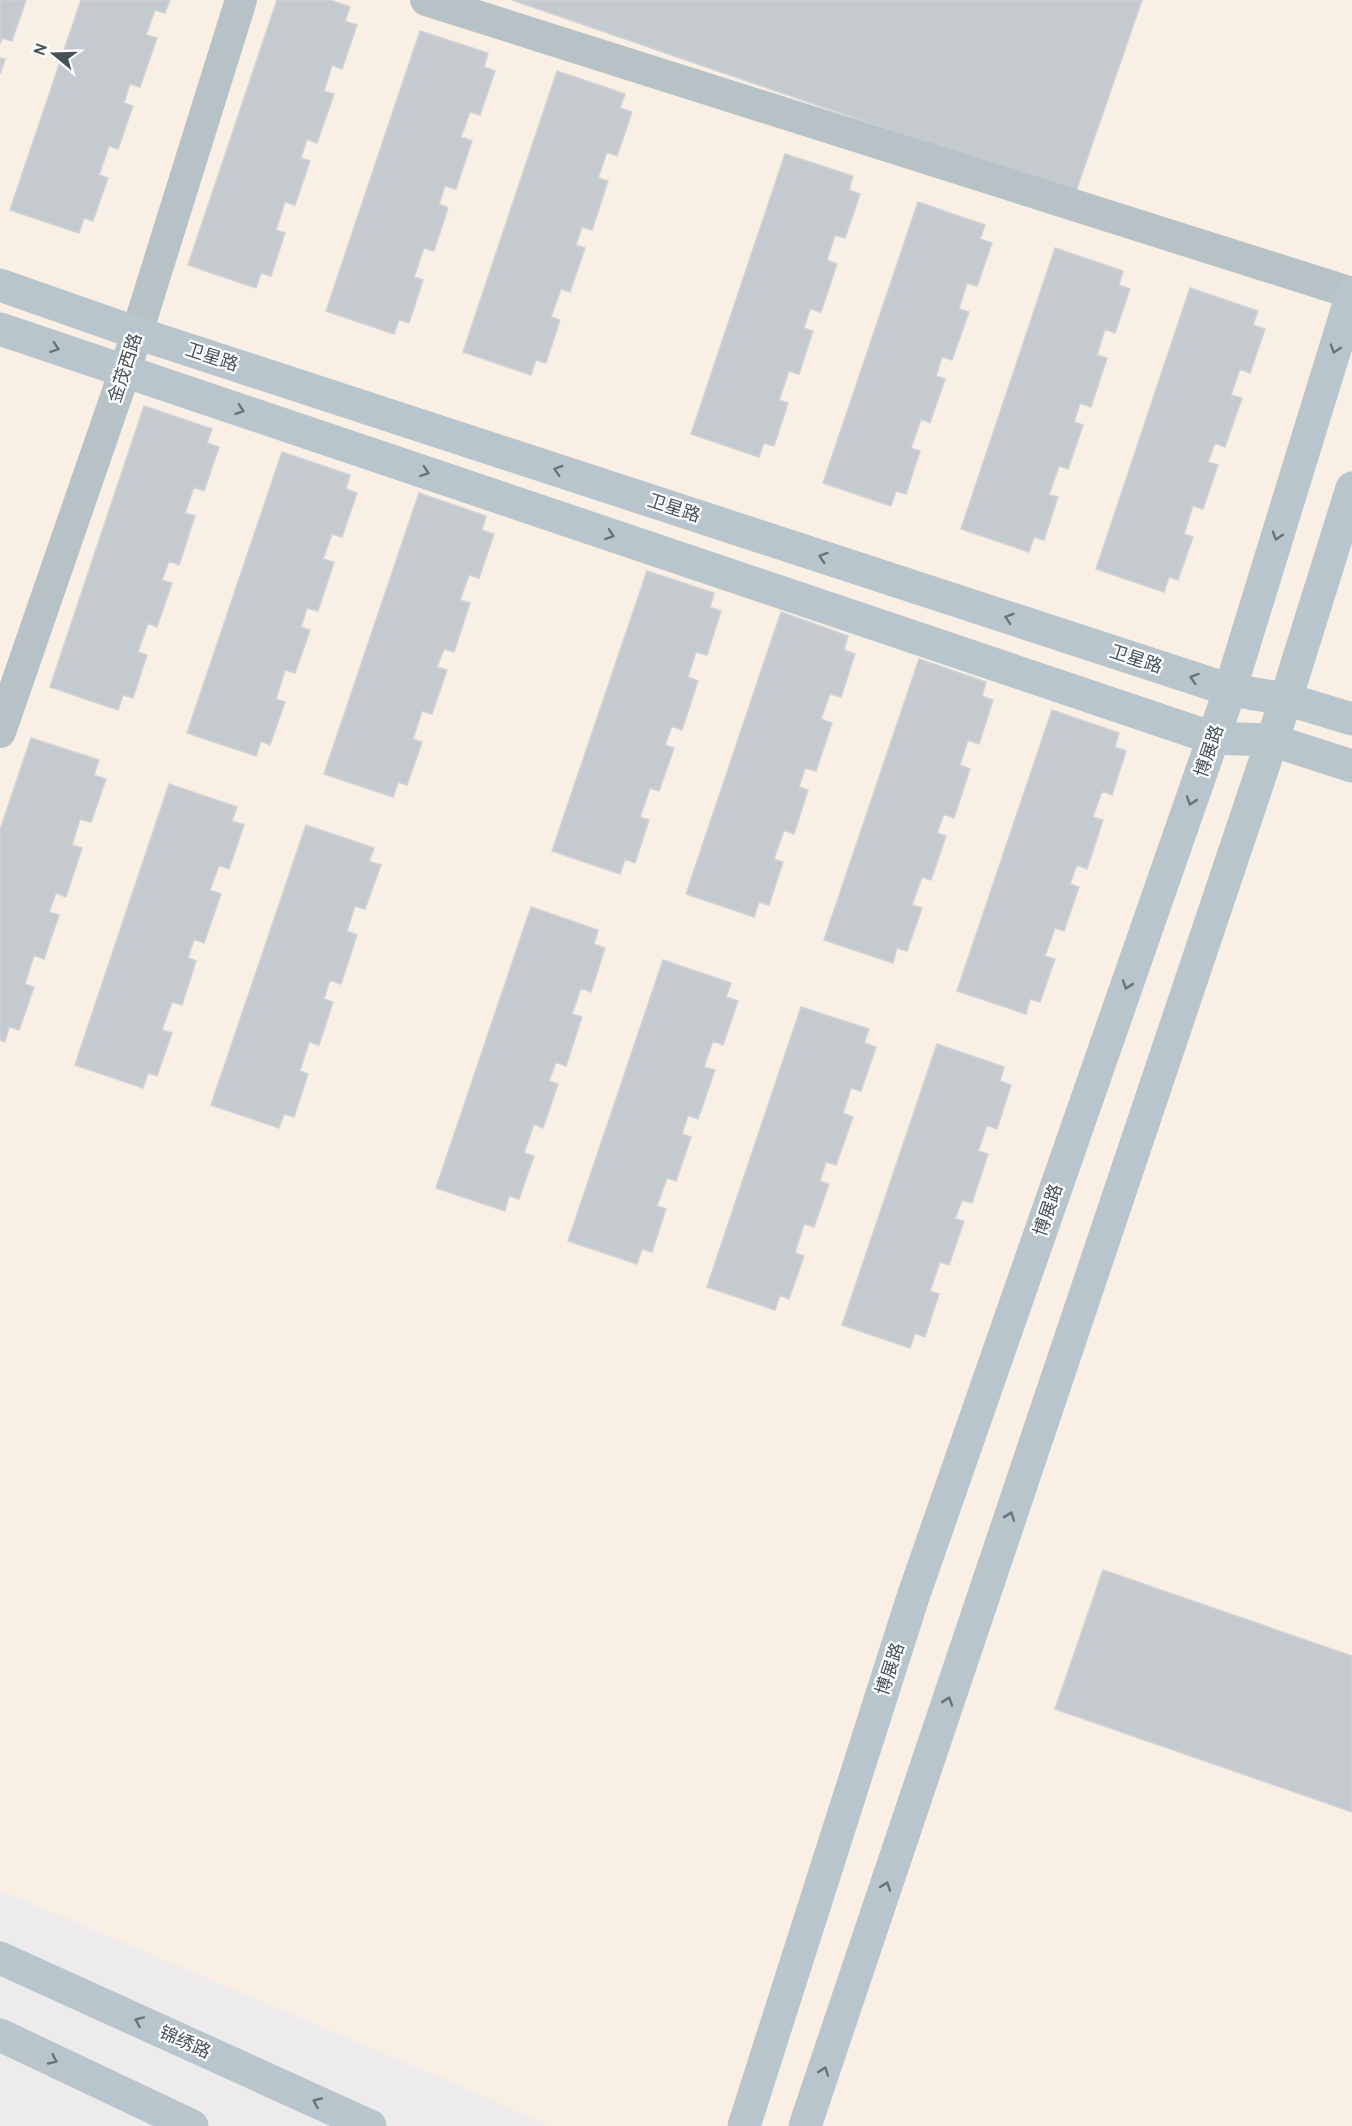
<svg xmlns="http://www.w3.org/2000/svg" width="1352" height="2126" font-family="Cabin,'Noto Sans SC',sans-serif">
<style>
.commercial{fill:#f9efe4}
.building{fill:#c5cace;stroke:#cfd3d7;stroke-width:1.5}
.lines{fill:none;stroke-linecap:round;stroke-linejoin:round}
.street{stroke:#b7c2c7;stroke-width:32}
.secondary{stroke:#b8c5cc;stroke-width:33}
.oneway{stroke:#68747a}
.labels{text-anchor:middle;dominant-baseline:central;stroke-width:4.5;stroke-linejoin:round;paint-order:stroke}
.street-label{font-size:18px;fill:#455257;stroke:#fff}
</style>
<rect width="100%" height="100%" fill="#eeebec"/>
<!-- commercial -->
<path class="commercial" d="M 0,0 L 1352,0 L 1352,2126 L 547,2126 L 489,2098 L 0,1890 Z"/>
<!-- building -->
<path class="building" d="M 0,0 L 26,0 L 12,41 L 2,38 L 0,44 Z
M 81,0 L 170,0 L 165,13 L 155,10 L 146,35 L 157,38 L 140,87 L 130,84 L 124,103 L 133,106 L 118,149 L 109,146 L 99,175 L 108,178 L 93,221 L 84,218 L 79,233 L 10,210 Z
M 277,0 L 330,0 L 350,7 L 345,21 L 357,25 L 342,69 L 332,65 L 324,91 L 334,94 L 317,143 L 307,139 L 301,158 L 310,161 L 295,205 L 285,202 L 276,230 L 285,233 L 271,276 L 261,273 L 256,288 L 188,265 Z
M 512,0 L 1142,0 L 1075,194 Z
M 420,31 L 488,53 L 484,67 L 495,71 L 480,115 L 470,112 L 461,137 L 472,141 L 456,189 L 445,186 L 439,204 L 448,208 L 434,251 L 424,248 L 414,277 L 423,280 L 409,323 L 399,319 L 394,334 L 326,311 Z
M 0,58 L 5,59 L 0,74 Z
M 557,71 L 625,94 L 620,108 L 632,112 L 617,156 L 607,152 L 598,178 L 608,181 L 592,230 L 582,227 L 576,245 L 585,248 L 570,292 L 561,289 L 551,317 L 560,320 L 546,363 L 536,360 L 531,375 L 463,352 Z
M 785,154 L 853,176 L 849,190 L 860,194 L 845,238 L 835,235 L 827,260 L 837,264 L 821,312 L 810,309 L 804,328 L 813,331 L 799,374 L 789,371 L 779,400 L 788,403 L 774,446 L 764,443 L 759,457 L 691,434 Z
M 918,202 L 985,225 L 980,239 L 992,243 L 977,286 L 967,283 L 959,309 L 969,312 L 952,360 L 942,357 L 936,376 L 945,379 L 930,423 L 921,419 L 911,448 L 920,451 L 906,494 L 896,491 L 891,506 L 823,483 Z
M 1055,248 L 1123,271 L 1119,285 L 1130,289 L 1115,333 L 1105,329 L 1097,355 L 1107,358 L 1091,407 L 1080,403 L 1074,422 L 1083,425 L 1068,469 L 1059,466 L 1049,495 L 1058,497 L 1044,540 L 1034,537 L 1029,552 L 961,529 Z
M 1190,288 L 1258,311 L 1253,325 L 1265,329 L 1250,373 L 1240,369 L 1231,395 L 1242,398 L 1225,447 L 1215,443 L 1208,462 L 1218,465 L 1203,509 L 1193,506 L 1184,534 L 1193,537 L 1178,580 L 1169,577 L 1164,592 L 1096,569 Z
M 144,406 L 212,429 L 207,443 L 219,447 L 204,491 L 194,487 L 185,513 L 195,516 L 179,565 L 169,561 L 162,580 L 172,583 L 157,627 L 148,623 L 138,652 L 147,655 L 133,698 L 123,695 L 118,710 L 50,687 Z
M 282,452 L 350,475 L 346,489 L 357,493 L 342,537 L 332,534 L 323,559 L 334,562 L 318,611 L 307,608 L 301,627 L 310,630 L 295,673 L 285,670 L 276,699 L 285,702 L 270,745 L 261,741 L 256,756 L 187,733 Z
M 419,493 L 486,516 L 482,530 L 494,534 L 479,578 L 469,575 L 460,600 L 470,603 L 454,652 L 444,649 L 437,667 L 447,670 L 432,714 L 422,711 L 413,739 L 422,742 L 407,785 L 398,782 L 393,797 L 324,774 Z
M 647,571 L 714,593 L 710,607 L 721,611 L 707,655 L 696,652 L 688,677 L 698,681 L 682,730 L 672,726 L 665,745 L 674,748 L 659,791 L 650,788 L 640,817 L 649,820 L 635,863 L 625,859 L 620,874 L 552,851 Z
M 781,612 L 848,636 L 844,650 L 855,654 L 841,697 L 830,694 L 821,719 L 832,723 L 816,771 L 805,768 L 799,787 L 808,790 L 794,834 L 784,830 L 774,859 L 783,862 L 769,905 L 759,902 L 754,917 L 686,894 Z
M 919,659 L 986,682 L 982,696 L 993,700 L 979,744 L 968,740 L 960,765 L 970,769 L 954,818 L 944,814 L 937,833 L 946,836 L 931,880 L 922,877 L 912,905 L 922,908 L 907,951 L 897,948 L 893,963 L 824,940 Z
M 1052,710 L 1119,733 L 1115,747 L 1126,751 L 1112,795 L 1102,791 L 1093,817 L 1103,820 L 1087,869 L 1077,865 L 1070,884 L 1079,887 L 1064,931 L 1055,928 L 1045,956 L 1055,959 L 1040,1002 L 1030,999 L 1026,1014 L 957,991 Z
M 31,738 L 99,760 L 94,775 L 106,779 L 91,822 L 80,819 L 72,845 L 82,848 L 66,897 L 56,893 L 49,912 L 59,915 L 44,959 L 34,955 L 25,984 L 34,987 L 19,1030 L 9,1027 L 5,1042 L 0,1040 L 0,830 Z
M 169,784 L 237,807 L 232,821 L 244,825 L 229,869 L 219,865 L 210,890 L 221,894 L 204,943 L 194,939 L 188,958 L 196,961 L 182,1005 L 172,1002 L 162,1030 L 172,1033 L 157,1076 L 148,1073 L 143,1088 L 75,1065 Z
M 306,825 L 374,848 L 369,861 L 381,865 L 365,909 L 355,906 L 347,931 L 357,935 L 341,984 L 330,980 L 324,999 L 333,1002 L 319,1045 L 309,1042 L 300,1071 L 308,1074 L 294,1117 L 284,1114 L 279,1128 L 211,1105 Z
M 531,907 L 598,930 L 594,944 L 605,948 L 591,992 L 581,988 L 572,1014 L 582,1017 L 566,1066 L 556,1062 L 549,1081 L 558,1084 L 543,1128 L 534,1124 L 524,1153 L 534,1156 L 519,1199 L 509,1196 L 505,1211 L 436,1188 Z
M 663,960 L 731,983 L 726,997 L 738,1001 L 723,1045 L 713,1041 L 704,1067 L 715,1070 L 698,1119 L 688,1115 L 682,1134 L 691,1137 L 676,1181 L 667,1178 L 657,1206 L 666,1209 L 652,1252 L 642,1249 L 637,1264 L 568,1241 Z
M 801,1007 L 869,1029 L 864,1043 L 876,1047 L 861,1091 L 851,1088 L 843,1113 L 853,1117 L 836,1165 L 826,1162 L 820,1181 L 829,1184 L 814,1227 L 804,1224 L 795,1253 L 804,1256 L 789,1299 L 780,1295 L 775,1310 L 707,1287 Z
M 937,1044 L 1004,1067 L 1000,1081 L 1011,1085 L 997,1129 L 987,1125 L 978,1151 L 988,1154 L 972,1203 L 962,1200 L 955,1219 L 964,1221 L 949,1265 L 940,1262 L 930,1291 L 939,1294 L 925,1337 L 915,1333 L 910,1348 L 842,1325 Z
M 1103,1570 L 1352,1656 L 1352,1812 L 1055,1709 Z"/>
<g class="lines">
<!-- street -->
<path class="street" d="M 426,0 L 1352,293
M 0,732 L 125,371 L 241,0"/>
<!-- secondary -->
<path class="secondary" d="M 0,285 L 137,333 L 1230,690 L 1286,699 L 1352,719
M 0,329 L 1213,738 L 1271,740 L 1352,766
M 0,1958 L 370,2126
M 0,2035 L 192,2126
M 744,2126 L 913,1597 L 1230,690 L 1352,294
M 805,2126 L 1286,699 L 1352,488"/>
</g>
<!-- one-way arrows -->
<defs><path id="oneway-chevron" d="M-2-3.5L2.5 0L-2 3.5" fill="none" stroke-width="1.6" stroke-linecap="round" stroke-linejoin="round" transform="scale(1.5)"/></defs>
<g class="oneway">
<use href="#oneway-chevron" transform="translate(55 348) rotate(19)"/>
<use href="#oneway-chevron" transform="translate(1335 349) rotate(107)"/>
<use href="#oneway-chevron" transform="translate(240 410) rotate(19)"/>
<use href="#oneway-chevron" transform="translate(558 470) rotate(-162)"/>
<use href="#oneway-chevron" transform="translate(425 472) rotate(19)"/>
<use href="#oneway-chevron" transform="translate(610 535) rotate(19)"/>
<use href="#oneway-chevron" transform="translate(1277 536) rotate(107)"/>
<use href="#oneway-chevron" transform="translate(823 557) rotate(-162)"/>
<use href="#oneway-chevron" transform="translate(1009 618) rotate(-162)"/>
<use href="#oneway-chevron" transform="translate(1194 678) rotate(-162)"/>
<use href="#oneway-chevron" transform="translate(1191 801) rotate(109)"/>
<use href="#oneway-chevron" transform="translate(1127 985) rotate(109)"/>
<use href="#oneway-chevron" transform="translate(1010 1516) rotate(-71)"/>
<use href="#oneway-chevron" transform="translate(948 1701) rotate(-71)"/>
<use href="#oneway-chevron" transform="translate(886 1886) rotate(-71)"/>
<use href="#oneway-chevron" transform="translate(139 2021) rotate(-156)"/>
<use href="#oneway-chevron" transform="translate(53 2060) rotate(25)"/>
<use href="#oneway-chevron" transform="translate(824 2071) rotate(-71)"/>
<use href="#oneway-chevron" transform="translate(317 2102) rotate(-156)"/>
</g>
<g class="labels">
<!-- street labels -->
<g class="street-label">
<text transform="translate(212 357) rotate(18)">卫星路</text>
<text transform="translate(125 368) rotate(-72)">金茂西路</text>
<text transform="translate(674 508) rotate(18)">卫星路</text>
<text transform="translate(1136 659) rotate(18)">卫星路</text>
<text transform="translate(1209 751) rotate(-71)">博展路</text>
<text transform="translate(1048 1210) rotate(-71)">博展路</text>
<text transform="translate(890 1669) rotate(-72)">博展路</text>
<text transform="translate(185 2042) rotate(24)">锦绣路</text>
</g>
</g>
<!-- north arrow -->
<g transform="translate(54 54) rotate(289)" stroke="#ffffff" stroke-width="4.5" paint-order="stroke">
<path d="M0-4.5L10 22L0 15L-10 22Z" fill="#455257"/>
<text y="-9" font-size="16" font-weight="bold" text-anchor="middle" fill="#455257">N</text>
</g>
</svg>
